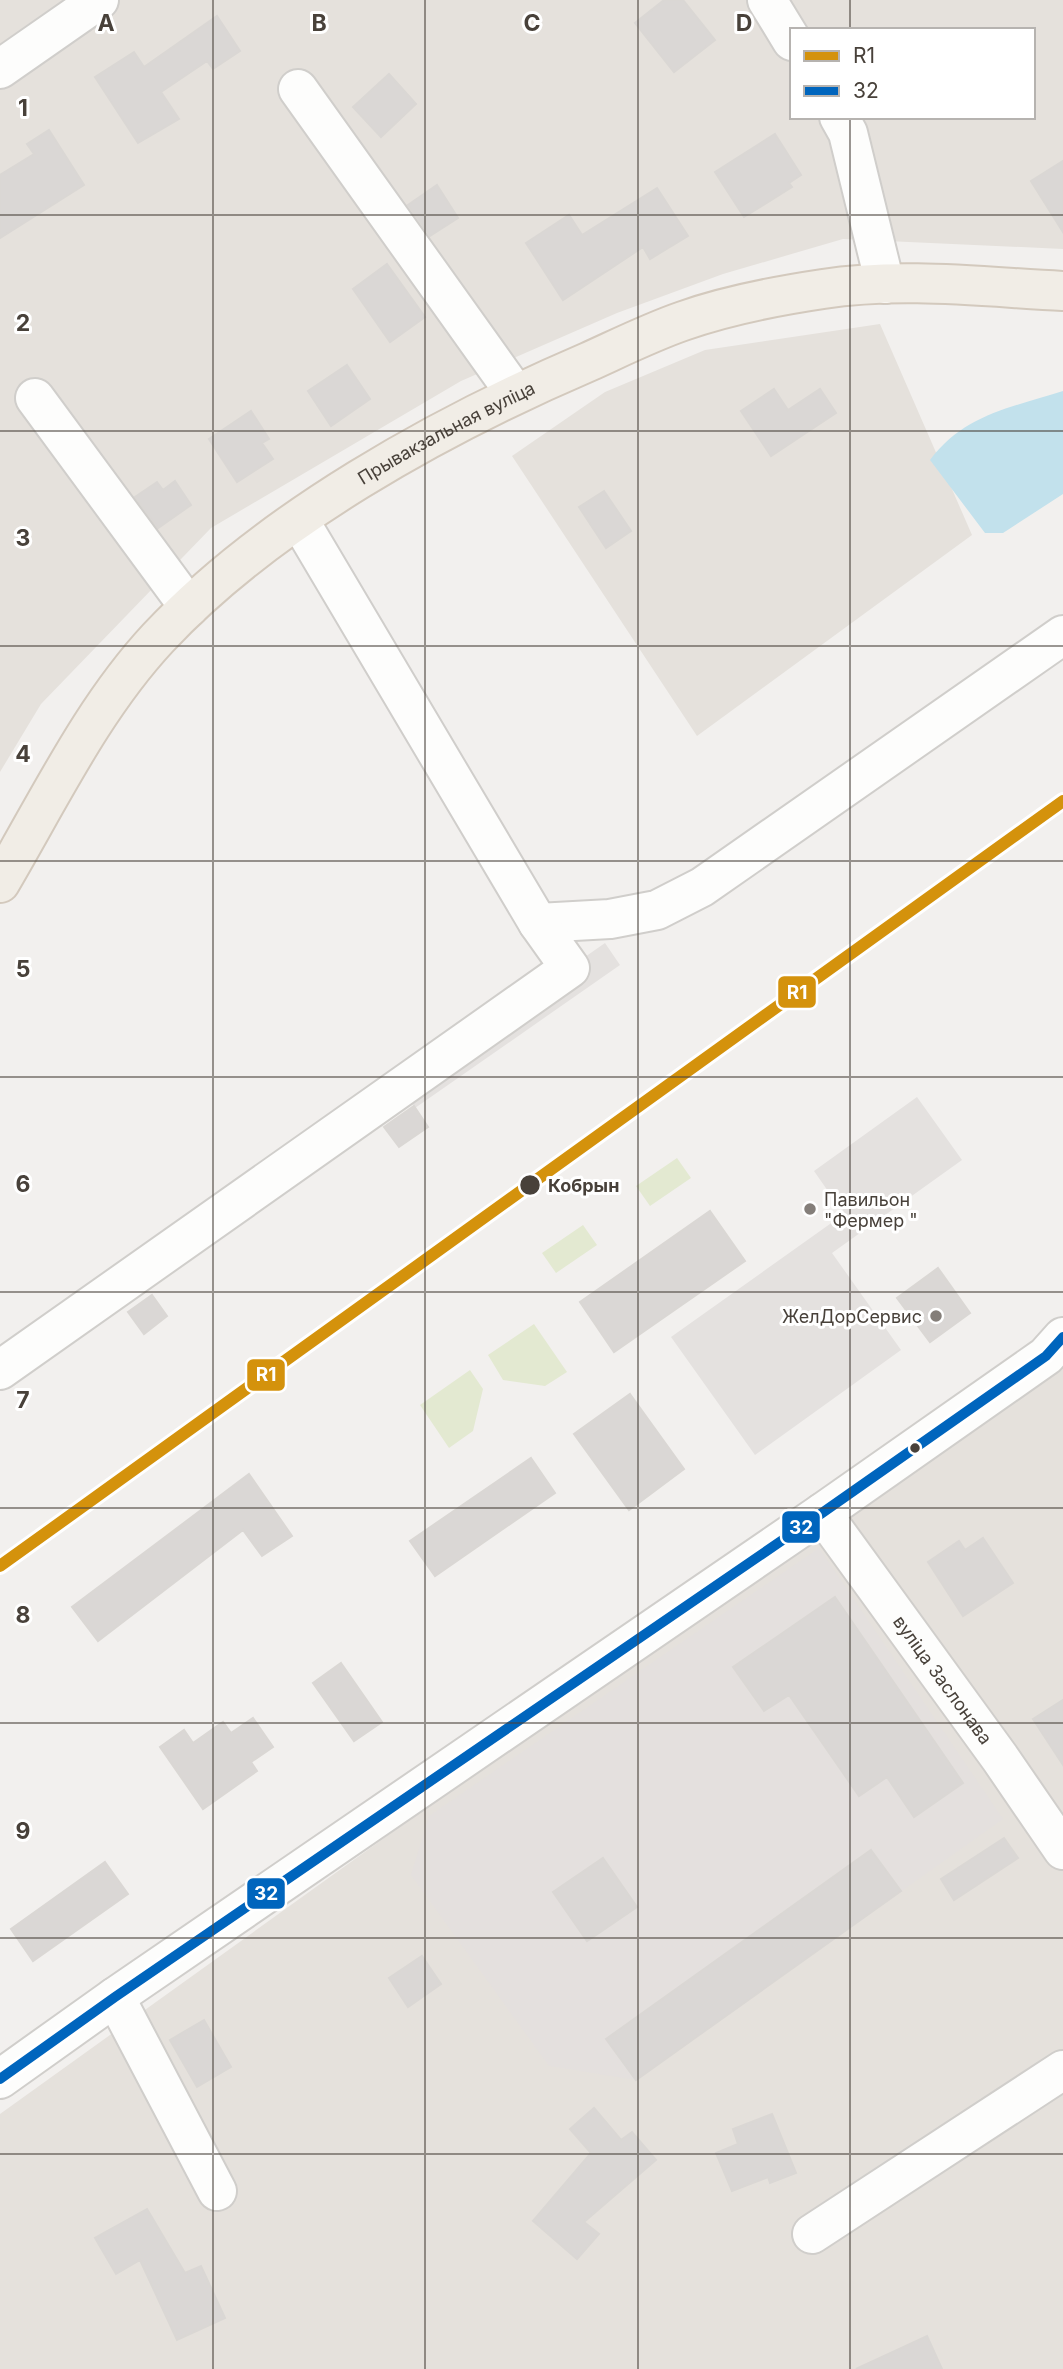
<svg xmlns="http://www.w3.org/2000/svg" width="1063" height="2369" font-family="Inter,sans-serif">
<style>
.residential{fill:#e5e1dc;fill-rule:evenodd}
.industrial{fill:#e4e0de}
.green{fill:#e3e9d1}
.parking{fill:#e4e1df}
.water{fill:#c2e1ec}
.building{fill:#dad7d5;stroke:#dad7d4;stroke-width:2}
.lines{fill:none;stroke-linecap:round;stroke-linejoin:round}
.minor-casing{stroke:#d0cecb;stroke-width:42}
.major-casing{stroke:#d3c9bd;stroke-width:42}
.minor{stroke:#fdfdfc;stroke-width:38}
.major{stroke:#f1ede6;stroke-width:38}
.bus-1-casing{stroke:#fff;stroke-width:16}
.bus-1{stroke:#0065bd;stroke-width:10}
.rail-1-casing{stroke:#fff;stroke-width:18}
.rail-1{stroke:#d4920c;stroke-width:12}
.grid{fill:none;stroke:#48413a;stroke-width:2;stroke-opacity:0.55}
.stop-dot{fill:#48413a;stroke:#fff;stroke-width:2.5}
.poi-dot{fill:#847e79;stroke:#fff;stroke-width:2.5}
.labels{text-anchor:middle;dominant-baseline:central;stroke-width:6;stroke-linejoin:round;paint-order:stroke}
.street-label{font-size:18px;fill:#48413a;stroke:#fff}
.stop-label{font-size:18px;font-weight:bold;fill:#48413a;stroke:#fff;text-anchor:start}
.poi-label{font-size:18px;fill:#48413a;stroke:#fff;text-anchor:start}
.grid-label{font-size:23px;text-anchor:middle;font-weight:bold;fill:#48413a;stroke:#fff;stroke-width:6;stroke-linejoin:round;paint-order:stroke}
.line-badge{stroke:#fff;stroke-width:2.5}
.badge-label{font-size:19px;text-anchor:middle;font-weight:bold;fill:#fff}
</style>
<rect width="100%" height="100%" fill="#f2f0ee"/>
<!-- residential -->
<path class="residential" d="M 0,0 L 1063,0 L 1063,249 L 843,239 L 723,274 L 617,313 L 461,381 L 211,528 L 41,704 L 0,772 ZM 792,30 L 1033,30 L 1033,117 L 792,117 Z
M 880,324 L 972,535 L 697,736 L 512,456 L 605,392 L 705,350 Z
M 1063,1343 L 1063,2369 L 0,2369 L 0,2114 L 1047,1362 Z"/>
<!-- industrial -->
<path class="industrial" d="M 819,1548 L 1003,1819 L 636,2080 L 549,2066 L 411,1875 L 429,1816 Z"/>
<!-- green -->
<path class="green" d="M 677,1158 L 691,1178 L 650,1206 L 636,1186 Z
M 583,1225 L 597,1245 L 556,1273 L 542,1253 Z
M 534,1324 L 567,1372 L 545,1386 L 503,1380 L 488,1355 Z
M 470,1370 L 483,1389 L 473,1431 L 449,1448 L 420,1405 Z"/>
<!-- parking -->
<path class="parking" d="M 605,943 L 620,965 L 415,1108 L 400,1086 Z
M 917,1097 L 962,1160 L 832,1253 L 901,1350 L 755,1455 L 671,1337 L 844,1214 L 814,1171 Z"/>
<!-- water -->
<path class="water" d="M 1063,391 L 1063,494 L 1003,533 L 985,533 L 930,460 C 965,414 1010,408 1063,391 Z"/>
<!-- building -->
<path class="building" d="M 664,0 L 683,0 L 715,40 L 674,72 L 635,23 Z
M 217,16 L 240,51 L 213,69 L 207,61 L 161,92 L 179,119 L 138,143 L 95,77 L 134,52 L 144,67 Z
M 389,74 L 416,104 L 381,137 L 353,107 Z
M 49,130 L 84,185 L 0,238 L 0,175 L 34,154 L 27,144 Z
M 775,134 L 801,175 L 789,183 L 792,187 L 744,217 L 715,172 Z
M 1063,161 L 1063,232 L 1031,181 Z
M 437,185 L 458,218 L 430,236 L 408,205 Z
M 657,188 L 688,236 L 650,259 L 643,247 L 563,300 L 526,243 L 569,215 L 582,235 Z
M 387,264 L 425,317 L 390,342 L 353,289 Z
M 347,365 L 370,399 L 331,426 L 308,391 Z
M 774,389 L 788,410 L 820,389 L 836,413 L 771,456 L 741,411 Z
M 251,411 L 269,439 L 262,443 L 273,459 L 237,482 L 209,439 Z
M 175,481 L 191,505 L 158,528 L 135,497 L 157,482 L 163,490 Z
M 604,491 L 631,531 L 606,548 L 579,507 Z
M 414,1106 L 428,1127 L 399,1147 L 384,1127 Z
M 710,1211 L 745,1261 L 614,1352 L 580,1302 Z
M 938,1268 L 970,1313 L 930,1342 L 897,1298 Z
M 152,1295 L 167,1316 L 144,1334 L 128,1312 Z
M 630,1394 L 684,1469 L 629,1510 L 574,1434 Z
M 531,1458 L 555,1493 L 435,1576 L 410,1541 Z
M 249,1474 L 292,1536 L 262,1556 L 243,1530 L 98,1641 L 72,1607 Z
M 983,1538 L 1013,1583 L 963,1616 L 928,1562 L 959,1541 L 965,1550 Z
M 835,1597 L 963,1783 L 914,1817 L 887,1777 L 859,1796 L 789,1695 L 764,1711 L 733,1667 Z
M 341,1663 L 382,1722 L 354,1741 L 313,1683 Z
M 1063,1700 L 1063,1765 L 1033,1719 Z
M 253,1718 L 273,1747 L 251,1762 L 257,1771 L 203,1809 L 160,1747 L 184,1730 L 193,1743 L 223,1722 L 231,1733 Z
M 1004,1838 L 1018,1858 L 954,1900 L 941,1879 Z
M 871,1850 L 901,1891 L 636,2080 L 606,2039 Z
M 603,1858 L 637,1907 L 587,1941 L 553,1892 Z
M 105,1862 L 128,1894 L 33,1961 L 11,1929 Z
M 422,1956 L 441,1984 L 408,2007 L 389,1978 Z
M 204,2020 L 231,2067 L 197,2087 L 170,2040 Z
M 594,2108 L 621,2140 L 632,2132 L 656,2160 L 584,2222 L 599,2234 L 577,2259 L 533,2221 L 591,2153 L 570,2129 Z
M 772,2114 L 796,2173 L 770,2183 L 768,2177 L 732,2191 L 716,2153 L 738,2144 L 733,2129 Z
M 147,2209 L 185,2273 L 201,2266 L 225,2318 L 177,2340 L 140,2260 L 116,2274 L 95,2238 Z
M 927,2336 L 942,2369 L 856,2369 Z"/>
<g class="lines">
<!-- minor casing -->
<g class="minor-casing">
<g id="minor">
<path d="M 767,0 L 792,41"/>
<path d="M 0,69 L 99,0"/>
<path d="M 298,89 L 515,393"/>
<path d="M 839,117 L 848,133 L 885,284"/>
<path d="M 35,398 L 189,607"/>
<path d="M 538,923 L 610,919 L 657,910 L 702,887 L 1063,635"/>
<path d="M 0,1370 L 570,968 L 538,923 L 299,520"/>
<path id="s1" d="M 822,1513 L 1000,1758 L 1063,1850"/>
<path d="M 115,1997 L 217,2191"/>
<path d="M 0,2079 L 115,1997 L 822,1513 L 1046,1356 L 1063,1337"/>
<path d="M 812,2234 L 1063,2070"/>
</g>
</g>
<!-- major casing -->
<g class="major-casing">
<g id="major">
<path id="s2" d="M 0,883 C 49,800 92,709 158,638 C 268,520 441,425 588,362 C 619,348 651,332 683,321 C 728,305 776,296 823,289 C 901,277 984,287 1063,291"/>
</g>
</g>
<!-- minor -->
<use href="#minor" class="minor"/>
<!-- major -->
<use href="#major" class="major"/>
<!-- bus-1 casing -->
<g class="bus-1-casing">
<path id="bus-1" d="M 0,2079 L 115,1997 L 822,1513 L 1046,1356 L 1063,1337"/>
</g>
<!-- bus-1 -->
<use href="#bus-1" class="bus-1"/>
<!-- rail-1 casing -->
<g class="rail-1-casing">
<path id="rail-1" d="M 0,1566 L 1063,801"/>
</g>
<!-- rail-1 -->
<use href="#rail-1" class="rail-1"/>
</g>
<!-- grid -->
<path class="grid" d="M 213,0 L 213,2369M 425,0 L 425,2369M 638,0 L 638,2369M 850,0 L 850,30M 850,117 L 850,2369M 0,215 L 1063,215M 0,431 L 1063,431M 0,646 L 1063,646M 0,861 L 1063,861M 0,1077 L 1063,1077M 0,1292 L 1063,1292M 0,1508 L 1063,1508M 0,1723 L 1063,1723M 0,1938 L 1063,1938M 0,2154 L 1063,2154"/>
<!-- markers -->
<g class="stop-dot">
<circle cx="530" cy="1185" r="11"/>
<circle cx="915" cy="1448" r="6"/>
</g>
<g class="poi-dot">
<circle cx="810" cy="1209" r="7"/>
<circle cx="936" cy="1316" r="7"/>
</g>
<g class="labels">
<!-- street labels -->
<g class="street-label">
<text stroke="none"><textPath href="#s2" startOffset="648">Прывакзальная вуліца</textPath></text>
<text stroke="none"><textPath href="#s1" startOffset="206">вуліца Заслонава</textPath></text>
</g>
<!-- stop labels -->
<g class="stop-label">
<text x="548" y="1185">Кобрын</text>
</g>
<!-- poi labels -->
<g class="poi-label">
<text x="824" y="1199">Павильон<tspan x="824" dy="21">"Фермер "</tspan></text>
<text x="922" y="1316" text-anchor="end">ЖелДорСервис</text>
</g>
</g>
<g class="grid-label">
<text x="106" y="31">A</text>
<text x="319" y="31">B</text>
<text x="532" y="31">C</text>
<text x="744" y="31">D</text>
<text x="23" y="116">1</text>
<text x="23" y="331">2</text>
<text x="23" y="546">3</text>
<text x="23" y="762">4</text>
<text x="23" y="977">5</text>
<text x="23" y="1192">6</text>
<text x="23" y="1408">7</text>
<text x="23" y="1623">8</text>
<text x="23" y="1839">9</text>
</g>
<g class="line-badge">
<rect x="777" y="975" width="40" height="34" rx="7" fill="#d4920c"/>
<rect x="246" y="1358" width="40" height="34" rx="7" fill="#d4920c"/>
<rect x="781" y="1510" width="40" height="34" rx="7" fill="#0065bd"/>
<rect x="246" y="1877" width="40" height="33" rx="7" fill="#0065bd"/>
</g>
<g class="badge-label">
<text x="797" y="999">R1</text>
<text x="266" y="1381">R1</text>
<text x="801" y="1534">32</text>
<text x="266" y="1900">32</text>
</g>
<!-- legend -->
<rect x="790" y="28" width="245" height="91" fill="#ffffff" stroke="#b6b3b0" stroke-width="2"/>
<rect x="804" y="51" width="35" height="10" fill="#d4920c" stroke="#b6b3b0" stroke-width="2"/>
<text x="853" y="63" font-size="21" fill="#48413a">R1</text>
<rect x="804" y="86" width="35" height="10" fill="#0065bd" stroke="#b6b3b0" stroke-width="2"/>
<text x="853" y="98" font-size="21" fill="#48413a">32</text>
</svg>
